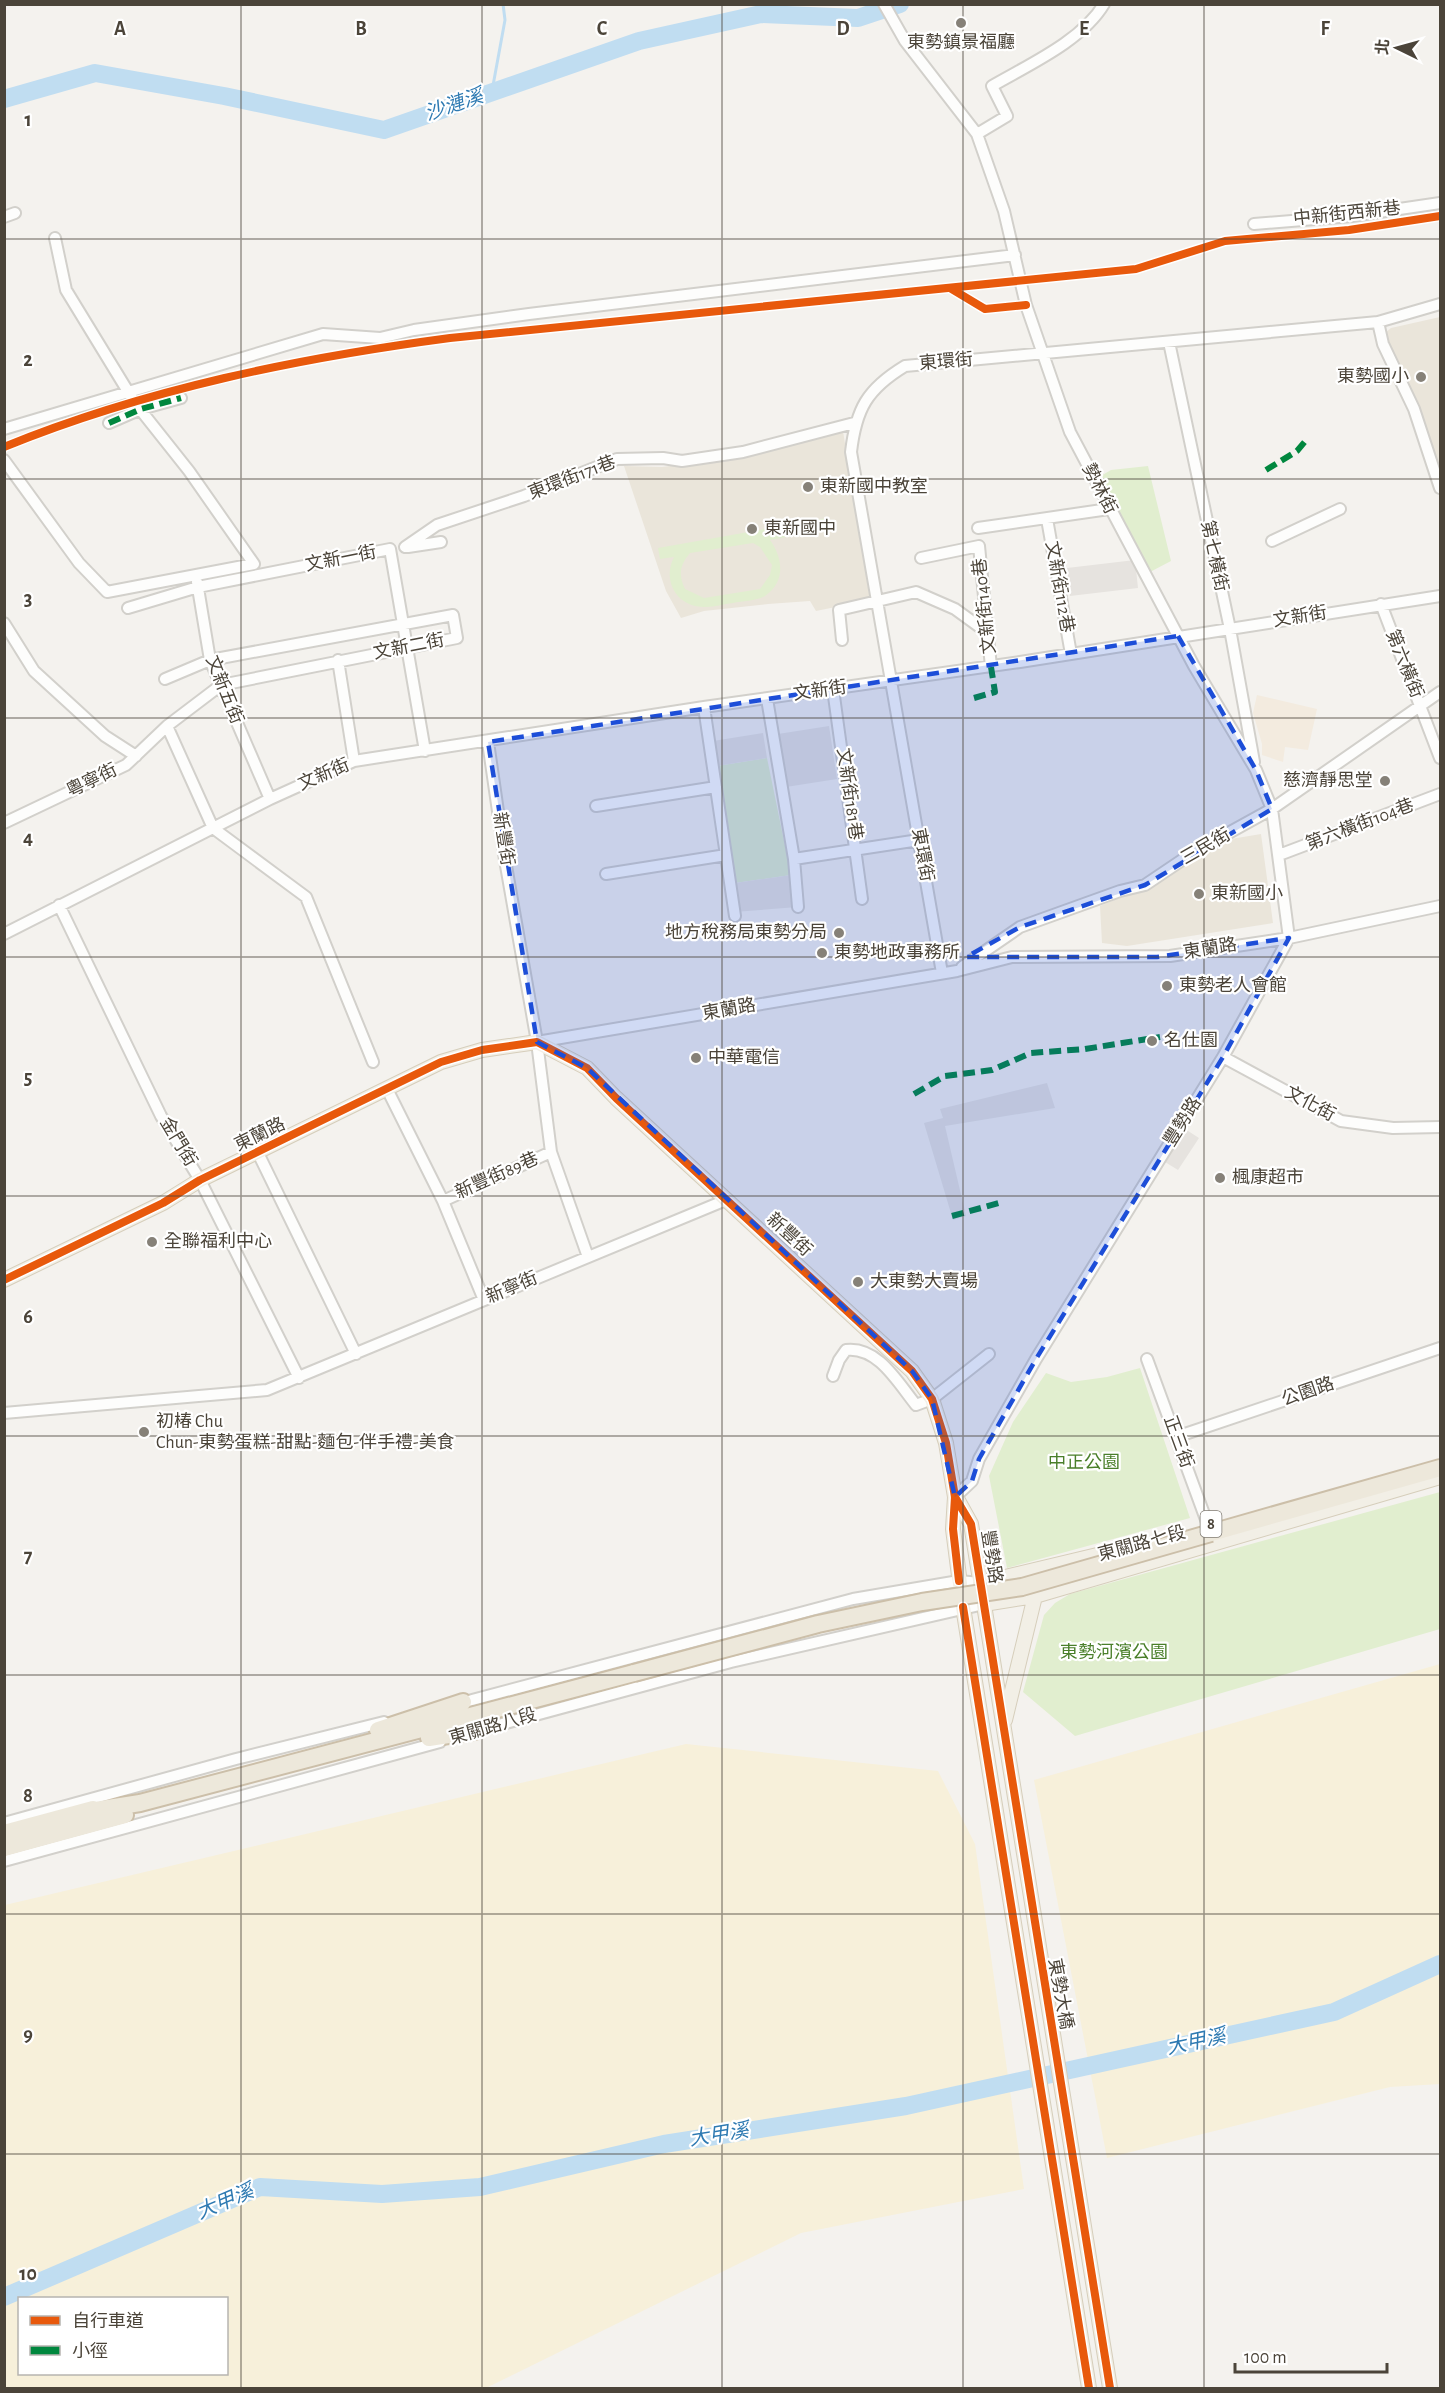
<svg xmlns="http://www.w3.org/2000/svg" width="1445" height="2393" font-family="'Alegreya Sans','Noto Sans TC',sans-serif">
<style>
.commercial{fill:#f3ebdf}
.education{fill:#eae5da}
.green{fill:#e1eecf;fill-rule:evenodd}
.sand{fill:#f7f0da;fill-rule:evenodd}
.parking{fill:#e6e3df}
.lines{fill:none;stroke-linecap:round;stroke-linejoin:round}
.stream{stroke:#c0ddf1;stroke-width:3}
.river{stroke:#c0ddf1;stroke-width:18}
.minor-casing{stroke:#d2d0cb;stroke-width:14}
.major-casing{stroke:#d6cebb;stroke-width:16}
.highway-casing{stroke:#ccbfa9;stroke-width:20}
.minor{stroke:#fdfdfc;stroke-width:10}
.major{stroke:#f2efe6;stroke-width:14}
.highway{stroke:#ede8db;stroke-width:16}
.highway-bridge-casing{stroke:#ccbfa9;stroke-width:20;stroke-linecap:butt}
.highway-bridge{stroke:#ede8db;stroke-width:16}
.quiet{stroke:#00873e;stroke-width:6;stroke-dasharray:12 6;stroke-linecap:butt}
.cycleway-casing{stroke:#fff;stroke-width:11}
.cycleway{stroke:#e8590c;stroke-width:8}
.marked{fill:#1d4ed8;fill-opacity:0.2;stroke:#1d4ed8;stroke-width:4.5;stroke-dasharray:12 8;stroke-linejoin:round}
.grid{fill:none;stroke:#4b4439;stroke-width:1.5;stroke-opacity:0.55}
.poi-dot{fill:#868178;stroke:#fff;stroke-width:2}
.labels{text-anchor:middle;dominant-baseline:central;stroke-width:4.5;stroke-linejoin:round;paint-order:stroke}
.shield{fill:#fff;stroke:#817c74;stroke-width:1.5}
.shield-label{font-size:16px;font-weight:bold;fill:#4b4439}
.poi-label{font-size:18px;fill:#4b4439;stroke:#fff;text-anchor:start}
.street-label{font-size:18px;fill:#4b4439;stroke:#fff}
.park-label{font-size:18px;fill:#4a7f2a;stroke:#fff}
.water-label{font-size:20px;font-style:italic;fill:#2e7ab2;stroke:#fff}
.grid-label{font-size:20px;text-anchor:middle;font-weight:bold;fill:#4b4439;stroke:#fff;stroke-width:4.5;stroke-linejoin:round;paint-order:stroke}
</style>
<rect width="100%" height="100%" fill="#f4f2ee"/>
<!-- commercial -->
<path class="commercial" d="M 1257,695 L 1317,709 L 1308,750 L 1285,747 L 1283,762 L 1262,755 L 1262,744 L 1253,713 Z"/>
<!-- education -->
<path class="education" d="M 1440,317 L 1440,476 L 1387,344 L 1385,333 L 1391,328 Z
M 843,431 L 870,600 L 816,611 L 810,601 L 768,604 L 704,611 L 681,618 L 666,591 L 624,466 L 662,467 L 741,457 Z
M 1261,834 L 1273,923 L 1127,946 L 1102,943 L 1100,906 L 1157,882 L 1196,855 L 1231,839 Z"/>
<!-- green -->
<path class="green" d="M 1148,466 L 1171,561 L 1150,572 L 1099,477 L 1111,470 Z
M 827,518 L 830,529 L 770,540 C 783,558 786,582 765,596 C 757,601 742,601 733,603 C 724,604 714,607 706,607 C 676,608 662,580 674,557 L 660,559 L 658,548 ZM 753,543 L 760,547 L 772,565 L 770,575 L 760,589 L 704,598 L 685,589 C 678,574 680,565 690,553 Z
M 767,758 L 791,875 L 735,883 L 717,766 Z
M 1140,1368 L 1190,1518 L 1007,1568 L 989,1476 L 1013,1422 L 1046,1373 L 1071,1382 L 1107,1377 Z
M 1440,1492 L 1440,1629 L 1075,1736 L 1023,1692 L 1044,1615 L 1055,1603 L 1070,1594 Z"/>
<!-- sand -->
<path class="sand" d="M 1440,1664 L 1440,2084 L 1390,2087 L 1107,2158 L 1034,1780 Z
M 686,1744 L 938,1771 L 975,1844 L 1024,2189 L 801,2233 L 486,2388 L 5,2388 L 5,1905 ZM 20,2298 L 226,2298 L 226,2374 L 20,2374 Z"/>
<!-- parking -->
<path class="parking" d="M 1135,560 L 1138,588 L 1070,596 L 1067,568 Z
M 829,726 L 837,779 L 786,787 L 778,734 Z
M 763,733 L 767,758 L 717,766 L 713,741 Z
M 791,875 L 798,907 L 734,912 L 735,883 Z
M 1047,1083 L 1055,1108 L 945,1126 L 966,1216 L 953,1220 L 924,1123 L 943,1118 L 940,1109 Z
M 1185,1129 L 1199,1138 L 1178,1170 L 1165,1162 Z"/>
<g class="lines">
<!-- stream -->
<path class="stream" d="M 492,91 L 505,20 L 503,4"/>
<!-- river -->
<path class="river" d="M 4,99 L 95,73 L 224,96 L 384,130 L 639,41 L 761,14 L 858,18 L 900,4
M 4,2297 L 260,2187 L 382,2194 L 480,2187 L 664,2144 L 906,2106 L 1334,2012 L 1440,1964"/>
<!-- minor casing -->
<g class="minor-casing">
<path id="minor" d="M 884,4 L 905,41 L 977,134 L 1004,211 L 1026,305 L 1070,432 L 1194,666 L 1256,770 L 1272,809 L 1289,938
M 977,134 L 1007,116 L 992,86 C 1028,65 1082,41 1104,4
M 4,217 L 15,213
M 1254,224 L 1352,216 L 1440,203
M 1378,322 L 1383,344 L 1414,409 L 1440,488
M 1169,342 L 1230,629 L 1254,762
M 109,423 L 141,409 L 181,398
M 4,429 L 323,334 L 380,338 L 414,330 L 529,314 L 1015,255
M 4,460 L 79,563 L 107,592 L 254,564 L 189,471 L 135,403 L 66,290 L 55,238
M 1047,519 L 1071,654
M 978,528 L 1109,509
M 1272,541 L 1340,509
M 405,547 L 437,525 L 524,496 L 617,459 L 663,458 L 682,461 L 743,452 L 854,423
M 408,547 L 441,542
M 921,558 L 979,546 L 991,667
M 197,582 L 210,660 L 270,799
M 1381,604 L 1440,758
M 128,608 L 198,587 L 390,549 L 425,751
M 4,623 L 34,671 L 105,736 L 136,756
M 842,640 L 839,610 L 916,592 L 955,609 L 988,633
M 338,660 L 354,761
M 165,679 L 210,660 L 453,615 L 457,638 L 221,685 L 167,726
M 833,689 L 862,899
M 767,699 L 794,859 L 798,907
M 704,707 L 735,916
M 488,742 L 505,860 L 537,1042 L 551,1152 L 588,1257
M 596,806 L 716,787
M 4,823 L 126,765 L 167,726 L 213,828 L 306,897 L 373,1062
M 1279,855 L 1440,794
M 794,859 L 919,840
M 606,874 L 726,855
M 59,905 L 161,1116 L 200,1180 L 299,1378
M 4,934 L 270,799 L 354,761 L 704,707 L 1020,662 L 1440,596
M 962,967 L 1020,927 L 1120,891 L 1145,885 L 1194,852 L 1272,809 L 1440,692
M 942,973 L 851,452 C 856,409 867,389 905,366 L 1378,322 L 1440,304
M 537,1042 L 957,971 L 1012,957 L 1170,956 L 1289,938 L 1440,906
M 1223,1057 L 1341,1121 L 1393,1128 L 1440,1127
M 387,1089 L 443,1201 L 484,1300
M 258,1153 L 356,1354
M 443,1201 L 551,1152
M 1147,1359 L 1208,1525
M 833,1376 L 839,1360 L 846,1350 C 878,1346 898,1383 916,1405 L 932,1399 L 989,1354
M 4,1413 L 267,1390 L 726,1200
M 1176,1437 L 1440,1348
M 955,1497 L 972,1481 L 979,1459 L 1036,1359 L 1223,1057 L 1289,938
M 457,1704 L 853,1599 L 959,1581 L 980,1583
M 469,1733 L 731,1662 L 984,1604
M 4,1823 L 236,1759 L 384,1722
M 4,1861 L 440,1742"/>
</g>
<!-- major casing -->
<g class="major-casing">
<path id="major" d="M 4,1280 L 163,1203 L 200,1180 L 441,1062 L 482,1050 L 537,1042 L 587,1068 L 616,1098 L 912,1371 L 932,1399 L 946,1443 L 955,1497 L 953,1529 L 963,1607 L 1089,2388
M 956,1497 L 971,1524 C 1016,1813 1063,2101 1110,2388
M 980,1583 L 1135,1546
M 984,1604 L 1035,1596 L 1440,1477
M 1005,1720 L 1035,1596"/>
</g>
<!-- highway casing -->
<g class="highway-casing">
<path id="highway" d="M 1211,1533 L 1440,1468
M 378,1730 L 463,1702
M 429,1738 L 474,1731
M 83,1812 L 140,1803 L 634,1673
M 4,1833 L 93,1809
M 4,1848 L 125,1815"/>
</g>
<!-- minor -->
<use href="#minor" class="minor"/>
<!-- major -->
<use href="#major" class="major"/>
<!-- highway -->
<use href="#highway" class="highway"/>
<!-- highway-bridge casing -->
<g class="highway-bridge-casing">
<path id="highway-bridge" d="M 634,1673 L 818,1624 L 922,1602 L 1022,1587 L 1211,1533"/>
</g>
<!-- highway-bridge -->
<use href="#highway-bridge" class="highway-bridge"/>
<!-- quiet -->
<path class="quiet" d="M 109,423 L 141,409 L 181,398
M 1266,470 L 1297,451 L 1307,439
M 974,698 L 995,692 L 991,667
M 914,1094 L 945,1076 L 992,1070 L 1031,1053 L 1085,1049 L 1160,1037
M 952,1216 L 999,1203"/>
<!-- cycleway casing -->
<g class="cycleway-casing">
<path id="cycleway" d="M 950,288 L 985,309 L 1026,305
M 4,447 C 146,389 299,358 450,338 L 1136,269 L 1225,241 L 1349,230 L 1440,216
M 4,1280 L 163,1203 L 200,1180 L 441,1062 L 482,1050 L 537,1042 L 587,1068 L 616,1098 L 912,1371 L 932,1399 L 946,1443 L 955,1497 L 953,1529 L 959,1581
M 955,1497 L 971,1524 C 1016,1813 1063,2101 1110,2388
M 963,1607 L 1089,2388"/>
</g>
<!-- cycleway -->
<use href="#cycleway" class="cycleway"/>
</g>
<!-- marked area -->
<path class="marked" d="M 1178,636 L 1256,770 L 1272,809 L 1145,885 L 1020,927 L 966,957 L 1157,957 L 1289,938 L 1223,1057 L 1036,1359 L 979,1459 L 972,1481 L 955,1497 L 932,1399 L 912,1371 L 587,1068 L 537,1042 L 488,742 Z"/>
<!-- grid -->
<path class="grid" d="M 241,4 L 241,2388M 482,4 L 482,2388M 722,4 L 722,2388M 963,4 L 963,2388M 1204,4 L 1204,2388M 4,239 L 1440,239M 4,479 L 1440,479M 4,718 L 1440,718M 4,957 L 1440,957M 4,1196 L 1440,1196M 4,1436 L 1440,1436M 4,1675 L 1440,1675M 4,1914 L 1440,1914M 4,2154 L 1440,2154"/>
<!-- markers -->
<g class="poi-dot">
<circle cx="961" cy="23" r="6"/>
<circle cx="1421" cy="377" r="6"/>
<circle cx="808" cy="487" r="6"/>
<circle cx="752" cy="529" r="6"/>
<circle cx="1385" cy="781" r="6"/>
<circle cx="1199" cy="894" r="6"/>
<circle cx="839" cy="933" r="6"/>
<circle cx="822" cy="953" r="6"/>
<circle cx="1167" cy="986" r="6"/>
<circle cx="1152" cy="1041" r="6"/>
<circle cx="696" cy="1058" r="6"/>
<circle cx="1220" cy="1178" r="6"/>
<circle cx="152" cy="1242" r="6"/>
<circle cx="858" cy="1282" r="6"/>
<circle cx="144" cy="1432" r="6"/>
</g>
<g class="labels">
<!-- shield labels -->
<rect class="shield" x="1200.5" y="1511" width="21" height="26" rx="4.5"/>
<g class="shield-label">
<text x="1211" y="1524">8</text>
</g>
<!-- poi labels -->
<g class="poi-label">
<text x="961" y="43" text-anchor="middle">東勢鎮景福廳</text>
<text x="1409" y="377" text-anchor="end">東勢國小</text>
<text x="820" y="487">東新國中教室</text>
<text x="764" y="529">東新國中</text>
<text x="1373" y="781" text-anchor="end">慈濟靜思堂</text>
<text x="1211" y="894">東新國小</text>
<text x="827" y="933" text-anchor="end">地方稅務局東勢分局</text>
<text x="834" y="953">東勢地政事務所</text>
<text x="1179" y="986">東勢老人會館</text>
<text x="1164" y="1041">名仕園</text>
<text x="708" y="1058">中華電信</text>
<text x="1232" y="1178">楓康超市</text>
<text x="164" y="1242">全聯福利中心</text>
<text x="870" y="1282">大東勢大賣場</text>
<text x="156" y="1422">初椿 Chu<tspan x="156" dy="21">Chun-東勢蛋糕-甜點-麵包-伴手禮-美食</tspan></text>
</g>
<!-- street labels -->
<g class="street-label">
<text transform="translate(1347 214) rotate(-6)">中新街西新巷</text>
<text transform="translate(946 362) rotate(-5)">東環街</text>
<text transform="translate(572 478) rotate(-21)">東環街171巷</text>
<text transform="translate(1099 489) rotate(63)">勢林街</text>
<text transform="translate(1214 556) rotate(78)">第七橫街</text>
<text transform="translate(341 559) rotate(-11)">文新一街</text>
<text transform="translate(1059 587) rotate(80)">文新街112巷</text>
<text transform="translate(985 606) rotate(-96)">文新街140巷</text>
<text transform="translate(1300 617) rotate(-9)">文新街</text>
<text transform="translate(409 647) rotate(-11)">文新二街</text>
<text transform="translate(1404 664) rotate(68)">第六橫街</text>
<text transform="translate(224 690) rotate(68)">文新五街</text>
<text transform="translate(820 691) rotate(-8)">文新街</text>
<text transform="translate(324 775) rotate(-23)">文新街</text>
<text transform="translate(92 781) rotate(-26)">粵寧街</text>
<text transform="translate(849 794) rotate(82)">文新街181巷</text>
<text transform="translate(1360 825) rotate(-21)">第六橫街104巷</text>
<text transform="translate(503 839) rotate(81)">新豐街</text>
<text transform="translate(1206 847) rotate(-30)">三民街</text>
<text transform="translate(922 855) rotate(80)">東環街</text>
<text transform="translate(1210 949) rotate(-9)">東蘭路</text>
<text transform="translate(729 1010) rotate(-10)">東蘭路</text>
<text transform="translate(1310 1104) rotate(28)">文化街</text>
<text transform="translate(1183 1122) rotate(-58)">豐勢路</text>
<text transform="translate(260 1135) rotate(-26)">東蘭路</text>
<text transform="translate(178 1142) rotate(59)">金門街</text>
<text transform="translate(497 1176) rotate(-24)">新豐街89巷</text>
<text transform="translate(789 1235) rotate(43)">新豐街</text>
<text transform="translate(512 1288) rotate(-23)">新寧街</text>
<text transform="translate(1308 1392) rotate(-19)">公園路</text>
<text transform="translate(1178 1442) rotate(70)">正三街</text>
<text transform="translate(1142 1544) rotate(-15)">東關路七段</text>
<text transform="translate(991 1557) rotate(81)">豐勢路</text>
<text transform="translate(493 1727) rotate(-16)">東關路八段</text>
<text transform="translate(1060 1994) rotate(80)">東勢大橋</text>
</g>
<!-- park labels -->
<g class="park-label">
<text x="1084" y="1463">中正公園</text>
<text x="1114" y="1653">東勢河濱公園</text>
</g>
<!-- water labels -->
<g class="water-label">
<text transform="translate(454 105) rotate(-19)">沙漣溪</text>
<text transform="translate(1196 2042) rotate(-12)">大甲溪</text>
<text transform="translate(719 2135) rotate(-9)">大甲溪</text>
<text transform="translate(225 2202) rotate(-23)">大甲溪</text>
</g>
</g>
<g class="grid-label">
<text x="120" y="35">A</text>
<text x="361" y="35">B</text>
<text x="602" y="35">C</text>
<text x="843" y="35">D</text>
<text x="1084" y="35">E</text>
<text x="1325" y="35">F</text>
<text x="28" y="126">1</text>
<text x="28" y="366">2</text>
<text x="28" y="605">3</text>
<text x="28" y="844">4</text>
<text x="28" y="1084">5</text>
<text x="28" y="1323">6</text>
<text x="28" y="1562">7</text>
<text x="28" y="1802">8</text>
<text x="28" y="2041">9</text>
<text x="28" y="2280">10</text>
</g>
<!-- border -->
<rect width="1445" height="2393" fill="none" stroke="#4b4439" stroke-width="12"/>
<!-- legend -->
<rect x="18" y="2297" width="210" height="78" fill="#ffffff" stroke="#b7b4b0" stroke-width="1.5"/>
<rect x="30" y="2316" width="30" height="9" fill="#e8590c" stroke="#b7b4b0" stroke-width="1.5"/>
<text x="72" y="2327" font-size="18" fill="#4b4439">自行車道</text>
<rect x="30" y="2346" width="30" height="9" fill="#00873e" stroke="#b7b4b0" stroke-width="1.5"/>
<text x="72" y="2357" font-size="18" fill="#4b4439">小徑</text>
<!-- north arrow -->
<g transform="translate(1397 48) rotate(275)" stroke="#ffffff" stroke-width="4.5" paint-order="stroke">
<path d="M0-4.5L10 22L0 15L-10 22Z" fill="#4b4439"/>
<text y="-9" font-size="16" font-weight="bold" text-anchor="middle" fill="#4b4439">北</text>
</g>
<!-- scale -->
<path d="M1235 2363v9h152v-9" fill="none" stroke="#4b4439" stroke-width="3"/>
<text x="1244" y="2363" font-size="18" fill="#4b4439" stroke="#ffffff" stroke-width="4.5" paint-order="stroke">100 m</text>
</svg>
